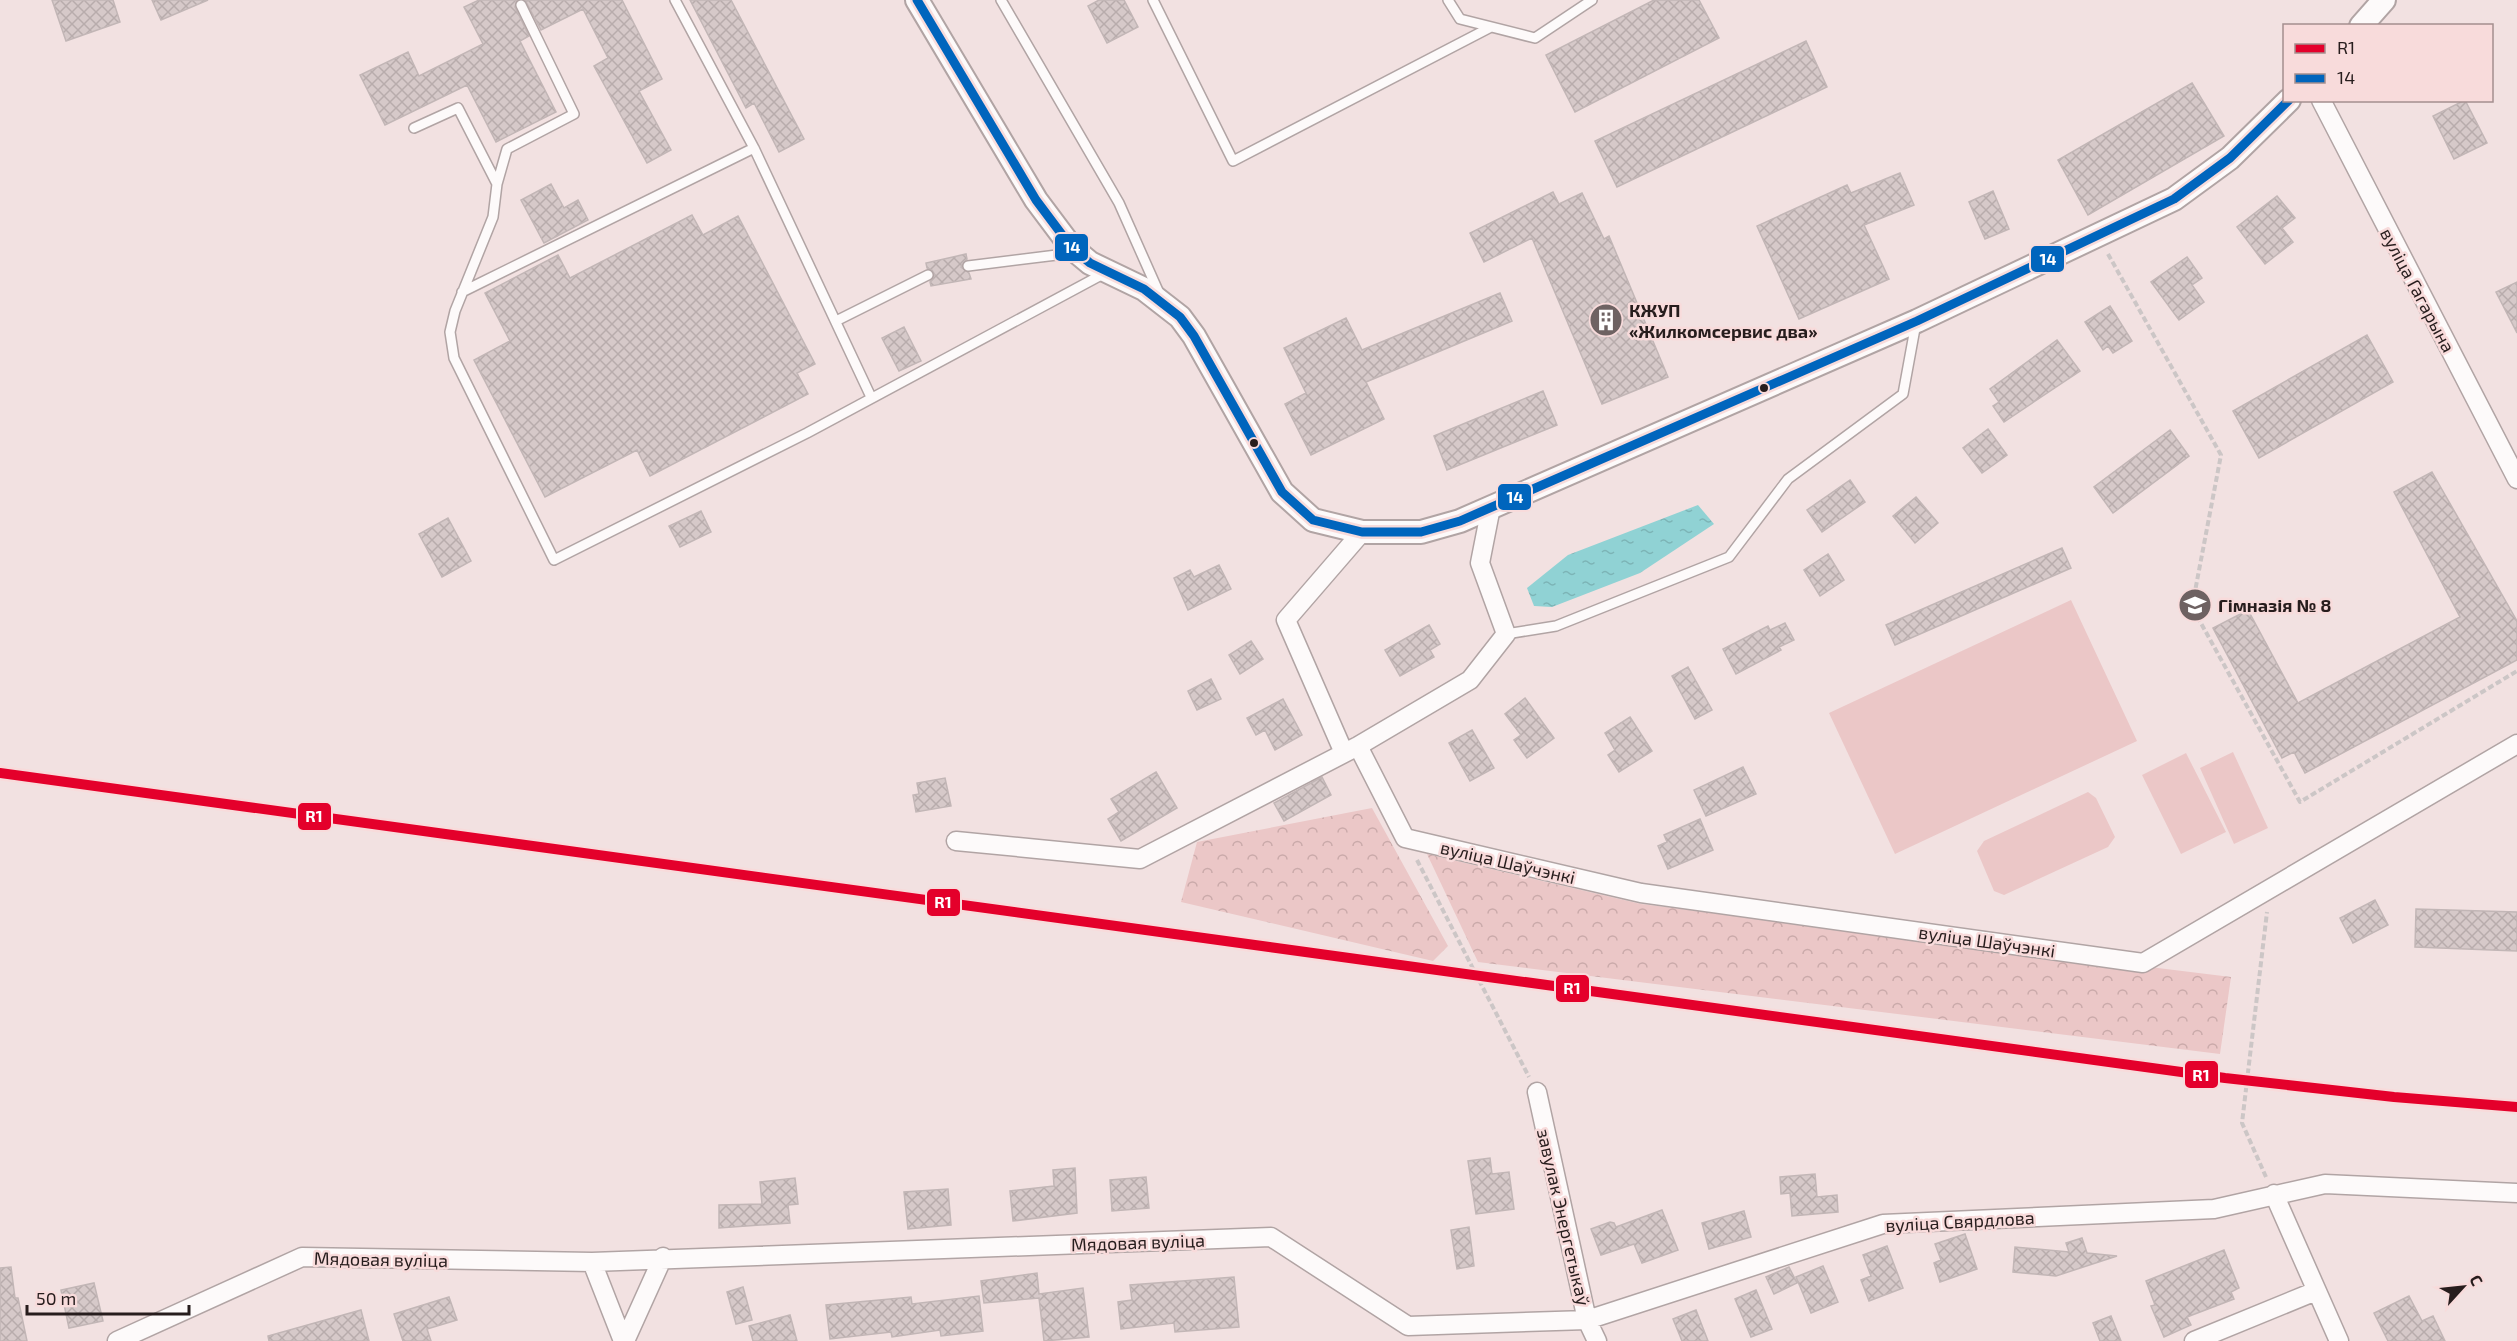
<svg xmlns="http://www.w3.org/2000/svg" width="2517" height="1341" font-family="'Exo 2',sans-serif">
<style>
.forest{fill:url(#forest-crowns)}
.pitch{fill:#ebc7c7}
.water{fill:url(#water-ripples)}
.building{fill:url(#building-cross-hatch);stroke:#c2b6b6;stroke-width:1.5}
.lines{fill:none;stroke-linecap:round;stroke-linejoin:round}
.service-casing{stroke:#b1a4a4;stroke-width:12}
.minor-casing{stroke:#b1a4a4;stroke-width:21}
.tertiary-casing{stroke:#b1a4a4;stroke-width:26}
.path{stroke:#ccc6c6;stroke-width:4;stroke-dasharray:6 3;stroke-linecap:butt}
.service{stroke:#fdfafa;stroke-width:9}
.minor{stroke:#fdfafa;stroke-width:18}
.tertiary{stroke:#fdfafa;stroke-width:22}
.bus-1-casing{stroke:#f8dbdb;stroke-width:14}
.bus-1{stroke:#0065bd;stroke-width:9}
.rail-1-casing{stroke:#f8dbdb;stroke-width:15}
.rail-1{stroke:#e4002b;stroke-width:10}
.bus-dot{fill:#271d1d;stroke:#f8dbdb;stroke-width:2}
.labels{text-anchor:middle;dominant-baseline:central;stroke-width:5;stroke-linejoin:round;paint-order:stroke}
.street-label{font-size:18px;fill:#271d1d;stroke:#f8dbdb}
.poi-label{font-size:18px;font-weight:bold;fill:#271d1d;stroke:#f8dbdb;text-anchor:start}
.line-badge{stroke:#f8dbdb;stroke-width:2}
.badge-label{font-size:16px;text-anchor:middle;font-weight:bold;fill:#fff}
</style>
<defs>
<pattern id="forest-crowns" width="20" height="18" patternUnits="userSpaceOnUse" patternTransform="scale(1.5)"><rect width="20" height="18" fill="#ebc7c7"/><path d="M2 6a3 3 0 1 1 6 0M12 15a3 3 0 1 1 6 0" fill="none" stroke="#caaaaa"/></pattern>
<pattern id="water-ripples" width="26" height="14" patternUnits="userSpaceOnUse" patternTransform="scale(1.5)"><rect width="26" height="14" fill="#90d2d4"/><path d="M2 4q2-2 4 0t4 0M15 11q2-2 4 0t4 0" fill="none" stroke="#7cb4b6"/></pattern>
<pattern id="building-cross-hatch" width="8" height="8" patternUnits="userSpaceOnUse" patternTransform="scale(1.5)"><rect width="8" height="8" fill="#d6c9c9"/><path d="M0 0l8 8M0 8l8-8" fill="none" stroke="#b8acac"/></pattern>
</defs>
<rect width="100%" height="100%" fill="#f2e1e1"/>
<!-- forest -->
<path class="forest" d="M 1372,808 L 1448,946 L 1433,961 L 1181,902 L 1197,842 Z
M 1427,854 L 1641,904 L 2231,977 L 2220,1054 L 1478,962 Z"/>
<!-- pitch -->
<path class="pitch" d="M 2071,600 L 2137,741 L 1895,854 L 1829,713 Z
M 2233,752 L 2268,828 L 2234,844 L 2200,768 Z
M 2186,753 L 2226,832 L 2181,854 L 2142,775 Z
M 2088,792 L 2096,798 L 2115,837 L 2108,847 L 2004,895 L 1994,891 L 1977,851 L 1984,841 Z"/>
<!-- water -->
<path class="water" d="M 1698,505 L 1714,524 L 1640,573 L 1552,607 L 1534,606 L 1527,588 L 1568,555 Z"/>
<!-- building -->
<path class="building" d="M 52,0 L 113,0 L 120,22 L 66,41 Z
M 152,0 L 208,0 L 161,20 Z
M 479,0 L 517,0 L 515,7 L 529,36 L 520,41 L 556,112 L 496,142 L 467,85 L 385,125 L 360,75 L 408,52 L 419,76 L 483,44 L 464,7 Z
M 525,0 L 622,0 L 662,79 L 639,91 L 671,150 L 647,163 L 594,66 L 608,58 L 583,9 L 541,30 Z
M 690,0 L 731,0 L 804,139 L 779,152 L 754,103 L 746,108 Z
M 1099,0 L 1124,0 L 1138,27 L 1107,43 L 1088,6 Z
M 1654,0 L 1699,0 L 1719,38 L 1575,112 L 1546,55 Z
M 1806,41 L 1827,87 L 1617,187 L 1595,141 Z
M 2192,83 L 2224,136 L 2088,215 L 2058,160 Z
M 2465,100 L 2487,143 L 2454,159 L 2433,116 Z
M 1900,173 L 1914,205 L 1864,225 L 1889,279 L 1799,319 L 1757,226 L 1847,185 L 1851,193 Z
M 551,184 L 564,208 L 578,200 L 588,220 L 544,243 L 521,200 Z
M 1993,191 L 2009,229 L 1985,239 L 1969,202 Z
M 1553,192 L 1559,204 L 1582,193 L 1604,239 L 1609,236 L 1668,377 L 1602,404 L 1532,238 L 1484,262 L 1470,233 Z
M 2277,196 L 2295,218 L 2282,228 L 2293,242 L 2265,264 L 2237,227 Z
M 692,215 L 703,235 L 738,216 L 815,364 L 797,373 L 808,394 L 650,476 L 637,450 L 545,497 L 474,360 L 510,341 L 485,293 L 558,255 L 570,278 Z
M 966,254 L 967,259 L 961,267 L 969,273 L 971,279 L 931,286 L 930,282 L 935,275 L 932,270 L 927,268 L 926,263 Z
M 2187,257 L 2202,278 L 2192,285 L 2204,302 L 2179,320 L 2151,282 Z
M 2517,282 L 2517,333 L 2496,292 Z
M 1500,293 L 1512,321 L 1366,382 L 1384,419 L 1311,455 L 1285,404 L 1306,393 L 1284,348 L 1346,318 L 1362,350 Z
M 2110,306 L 2132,341 L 2113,353 L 2108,346 L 2103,350 L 2085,322 Z
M 904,327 L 921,361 L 899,371 L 882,338 Z
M 2367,335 L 2393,382 L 2259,458 L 2233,411 Z
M 2057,340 L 2080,371 L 2004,422 L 1993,406 L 1999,402 L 1990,389 Z
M 1543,391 L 1557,425 L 1447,470 L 1434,436 Z
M 1988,429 L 2007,455 L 1982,473 L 1963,448 Z
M 2170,430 L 2189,456 L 2113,513 L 2094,487 Z
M 2432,472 L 2517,621 L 2517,660 L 2305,773 L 2294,752 L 2282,758 L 2213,628 L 2248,610 L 2298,703 L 2460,617 L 2394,492 Z
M 1850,480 L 1865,502 L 1822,532 L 1807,510 Z
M 1916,497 L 1938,523 L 1915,543 L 1893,516 Z
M 701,511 L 711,532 L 680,547 L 669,526 Z
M 448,518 L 471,561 L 442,577 L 419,534 Z
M 2062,548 L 2071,568 L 1895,645 L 1886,625 Z
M 1828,554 L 1844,580 L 1820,596 L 1804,570 Z
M 1219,565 L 1231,589 L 1188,610 L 1174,578 L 1190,570 L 1194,577 Z
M 1785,623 L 1794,640 L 1779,647 L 1781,650 L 1736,674 L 1723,649 L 1768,626 L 1770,630 Z
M 1429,625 L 1440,644 L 1430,650 L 1434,657 L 1400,676 L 1385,650 Z
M 1251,641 L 1263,659 L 1240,674 L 1229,655 Z
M 1688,667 L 1712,710 L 1695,719 L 1672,676 Z
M 1211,679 L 1221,699 L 1197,710 L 1188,691 Z
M 1525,698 L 1554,738 L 1527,758 L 1514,740 L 1521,735 L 1505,714 Z
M 1283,699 L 1302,735 L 1275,750 L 1265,730 L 1256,735 L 1247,718 Z
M 1630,717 L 1652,751 L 1619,772 L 1608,755 L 1615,750 L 1605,733 Z
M 1472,730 L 1494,768 L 1470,781 L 1449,743 Z
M 1743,767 L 1756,794 L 1706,816 L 1694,790 Z
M 1156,772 L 1177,808 L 1121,841 L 1108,819 L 1119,812 L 1111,799 Z
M 1322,777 L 1331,795 L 1284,821 L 1274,803 Z
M 945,778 L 951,806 L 916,812 L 913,795 L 919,794 L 917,783 Z
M 1700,819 L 1713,850 L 1668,869 L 1658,846 L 1667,842 L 1664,835 Z
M 2375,900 L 2388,925 L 2353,943 L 2340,918 Z
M 2416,909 L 2517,912 L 2517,951 L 2415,947 Z
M 1490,1158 L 1492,1174 L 1509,1172 L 1514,1209 L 1476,1214 L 1468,1161 Z
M 1075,1168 L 1077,1213 L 1013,1221 L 1010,1191 L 1054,1186 L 1053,1170 Z
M 1815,1174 L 1817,1197 L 1837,1195 L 1838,1212 L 1792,1216 L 1790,1193 L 1781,1194 L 1780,1177 Z
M 1146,1177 L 1149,1208 L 1112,1211 L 1110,1180 Z
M 795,1178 L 798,1204 L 788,1205 L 790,1223 L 719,1228 L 719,1205 L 762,1204 L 760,1182 Z
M 948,1189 L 951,1225 L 908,1229 L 904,1192 Z
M 1662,1210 L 1678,1250 L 1642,1263 L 1634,1244 L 1601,1255 L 1591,1229 L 1610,1222 L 1614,1223 L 1616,1227 Z
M 1744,1211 L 1751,1237 L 1709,1249 L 1702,1223 Z
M 1469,1227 L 1474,1266 L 1457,1269 L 1451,1230 Z
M 1965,1234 L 1977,1269 L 1940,1282 L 1934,1263 L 1941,1260 L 1935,1244 Z
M 2082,1238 L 2087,1253 L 2117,1256 L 2056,1276 L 2013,1272 L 2015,1247 L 2069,1252 L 2066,1243 Z
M 1887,1246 L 1903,1288 L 1869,1301 L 1861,1280 L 1871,1276 L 1863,1255 Z
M 2224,1250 L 2239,1288 L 2231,1292 L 2234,1299 L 2187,1317 L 2191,1325 L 2164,1337 L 2151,1306 L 2155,1305 L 2146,1281 Z
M 1823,1266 L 1838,1302 L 1811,1313 L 1796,1277 Z
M 11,1267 L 15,1298 L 18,1298 L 27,1341 L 0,1341 L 0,1268 Z
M 1789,1267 L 1797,1283 L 1774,1294 L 1766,1277 Z
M 1037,1273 L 1039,1294 L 1083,1288 L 1089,1337 L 1044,1341 L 1039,1298 L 984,1303 L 981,1281 Z
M 1234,1277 L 1239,1327 L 1175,1332 L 1174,1323 L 1121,1329 L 1118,1302 L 1132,1300 L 1130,1285 Z
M 94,1283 L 103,1321 L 69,1328 L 61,1290 Z
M 743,1287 L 752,1320 L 736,1324 L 727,1292 Z
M 1756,1290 L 1772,1329 L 1751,1337 L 1735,1299 Z
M 979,1296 L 983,1331 L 941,1336 L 940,1330 L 892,1337 L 891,1332 L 830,1339 L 826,1305 L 911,1297 L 912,1304 Z
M 2409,1296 L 2422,1321 L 2433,1316 L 2445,1341 L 2388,1341 L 2374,1313 Z
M 449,1297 L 457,1320 L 427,1329 L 431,1341 L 403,1341 L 394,1314 Z
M 361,1310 L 369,1341 L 269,1341 L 268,1336 Z
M 1696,1310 L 1708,1341 L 1682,1341 L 1673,1319 Z
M 790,1315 L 797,1341 L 753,1341 L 749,1326 Z
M 2111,1316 L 2121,1341 L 2100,1341 L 2093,1323 Z"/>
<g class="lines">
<!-- service casing -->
<g class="service-casing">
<path id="service" d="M 675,0 L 754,148
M 1001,0 L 1119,203 L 1159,293
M 1153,0 L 1233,161 L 1491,27
M 1448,0 L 1460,19 L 1535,38 L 1592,0
M 521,5 L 574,114 L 507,149 L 497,184 L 493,217 L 455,311 L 450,332 L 454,358 L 554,560 L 807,433 L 1105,273
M 414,128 L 458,108 L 497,184
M 968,266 L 1073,253
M 462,292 L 754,148 L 871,397
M 836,321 L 928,275
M 1506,634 L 1556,626 L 1729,557 L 1788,479 L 1903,394 L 1916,323"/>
</g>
<!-- minor casing -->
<g class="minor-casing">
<path id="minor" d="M 2321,100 L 2517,479
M 1358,746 L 1405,838 L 1641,893 L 2143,963 L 2517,744
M 1344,753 L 1286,620 L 1362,532
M 956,841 L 1140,859 L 1358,746 L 1470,680 L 1506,634 L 1480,563 L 1491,507
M 1537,1092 L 1587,1320 L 1597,1341
M 2274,1194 L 2339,1341
M 592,1262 L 623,1341
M 117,1341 L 302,1257 L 592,1262 L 1271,1237 L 1408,1326 L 1587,1320 L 1883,1224 L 2214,1209 L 2325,1184 L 2517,1193
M 625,1341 L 663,1257
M 2194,1341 L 2316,1291"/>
</g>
<!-- tertiary casing -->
<g class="tertiary-casing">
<path id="tertiary" d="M 917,0 L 1036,200 L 1072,248 L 1090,263 L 1144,289 L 1180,317 L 1194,336 L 1282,492 L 1313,520 L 1362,532 L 1421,532 L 1460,521 L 1917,321 L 2174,199 L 2230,158 L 2289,100
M 2361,26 L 2384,0"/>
</g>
<!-- path -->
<path class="path" d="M 2108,254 L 2221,455 L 2192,607 L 2300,802 L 2517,671
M 1417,860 L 1529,1077
M 2266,1177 L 2242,1123 L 2267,912"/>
<!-- service -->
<use href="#service" class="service"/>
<!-- minor -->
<use href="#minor" class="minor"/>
<!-- tertiary -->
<use href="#tertiary" class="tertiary"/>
<!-- bus-1 casing -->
<g class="bus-1-casing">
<path id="bus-1" d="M 917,0 L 1036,200 L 1072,248 L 1090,263 L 1144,289 L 1180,317 L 1194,336 L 1282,492 L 1313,520 L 1362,532 L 1421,532 L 1460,521 L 1917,321 L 2174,199 L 2230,158 L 2289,100"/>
</g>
<!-- bus-1 -->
<use href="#bus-1" class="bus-1"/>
<!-- rail-1 casing -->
<g class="rail-1-casing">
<path id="rail-1" d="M 0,773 L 2225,1078 L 2394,1097 L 2517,1107"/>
</g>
<!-- rail-1 -->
<use href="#rail-1" class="rail-1"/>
</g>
<!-- icons -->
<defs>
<g id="building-disc" transform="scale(1.725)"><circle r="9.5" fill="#6e6262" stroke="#f8dbdb"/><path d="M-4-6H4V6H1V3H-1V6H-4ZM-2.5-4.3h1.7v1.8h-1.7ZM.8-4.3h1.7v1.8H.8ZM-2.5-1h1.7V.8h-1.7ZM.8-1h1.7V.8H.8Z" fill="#fff"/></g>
<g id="school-disc" transform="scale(1.725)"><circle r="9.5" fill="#6e6262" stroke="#f8dbdb"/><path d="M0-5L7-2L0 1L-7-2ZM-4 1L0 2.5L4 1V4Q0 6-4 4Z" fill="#fff"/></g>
</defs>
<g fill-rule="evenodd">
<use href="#building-disc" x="1606" y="320"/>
<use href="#school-disc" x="2195" y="605"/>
</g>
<!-- markers -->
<g class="bus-dot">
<circle cx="1764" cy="388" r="5"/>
<circle cx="1254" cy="443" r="5"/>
</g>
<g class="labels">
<!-- street labels -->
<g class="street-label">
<text transform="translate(2418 290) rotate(62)">вуліца Гагарына</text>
<text transform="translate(1508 862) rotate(13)">вуліца Шаўчэнкі</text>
<text transform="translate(1987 941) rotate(8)">вуліца Шаўчэнкі</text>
<text transform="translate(1564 1217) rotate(77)">завулак Энергетыкаў</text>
<text transform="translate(1960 1221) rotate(-3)">вуліца Свярдлова</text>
<text transform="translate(1138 1242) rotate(-2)">Мядовая вуліца</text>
<text transform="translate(381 1259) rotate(1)">Мядовая вуліца</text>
</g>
<!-- poi labels -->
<g class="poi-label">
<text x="1629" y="310">КЖУП<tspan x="1629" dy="21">«Жилкомсервис два»</tspan></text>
<text x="2218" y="605">Гімназія № 8</text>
</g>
</g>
<g class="line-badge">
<rect x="1054" y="233" width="35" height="29" rx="6" fill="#0065bd"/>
<rect x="2030" y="245" width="35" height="28" rx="6" fill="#0065bd"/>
<rect x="1497" y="483" width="35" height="28" rx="6" fill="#0065bd"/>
<rect x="297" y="802" width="35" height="29" rx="6" fill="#e4002b"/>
<rect x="926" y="888" width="35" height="29" rx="6" fill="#e4002b"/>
<rect x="1555" y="974" width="35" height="29" rx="6" fill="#e4002b"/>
<rect x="2184" y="1060" width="35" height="29" rx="6" fill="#e4002b"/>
</g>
<g class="badge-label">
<text x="1072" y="253">14</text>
<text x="2048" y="265">14</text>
<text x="1515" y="503">14</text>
<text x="314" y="822">R1</text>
<text x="943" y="908">R1</text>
<text x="1572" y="994">R1</text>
<text x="2201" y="1081">R1</text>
</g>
<!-- legend -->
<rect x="2283" y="24" width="210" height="78" fill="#f8dbdb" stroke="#a48f8f" stroke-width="1.5"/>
<rect x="2295" y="44" width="30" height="9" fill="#e4002b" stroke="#a48f8f" stroke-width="1.5"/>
<text x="2337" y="54" font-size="18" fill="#271d1d">R1</text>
<rect x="2295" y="74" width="30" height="9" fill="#0065bd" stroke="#a48f8f" stroke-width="1.5"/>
<text x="2337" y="84" font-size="18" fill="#271d1d">14</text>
<!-- north arrow -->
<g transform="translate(2463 1287) rotate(63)" stroke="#f8dbdb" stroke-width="4.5" paint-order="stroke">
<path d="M0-4.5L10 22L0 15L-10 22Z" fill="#271d1d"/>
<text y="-9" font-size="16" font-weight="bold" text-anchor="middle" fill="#271d1d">С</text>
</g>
<!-- scale -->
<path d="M27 1305v9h162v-9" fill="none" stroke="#271d1d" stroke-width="3"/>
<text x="36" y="1305" font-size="18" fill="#271d1d" stroke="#f8dbdb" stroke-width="4.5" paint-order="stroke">50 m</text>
</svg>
